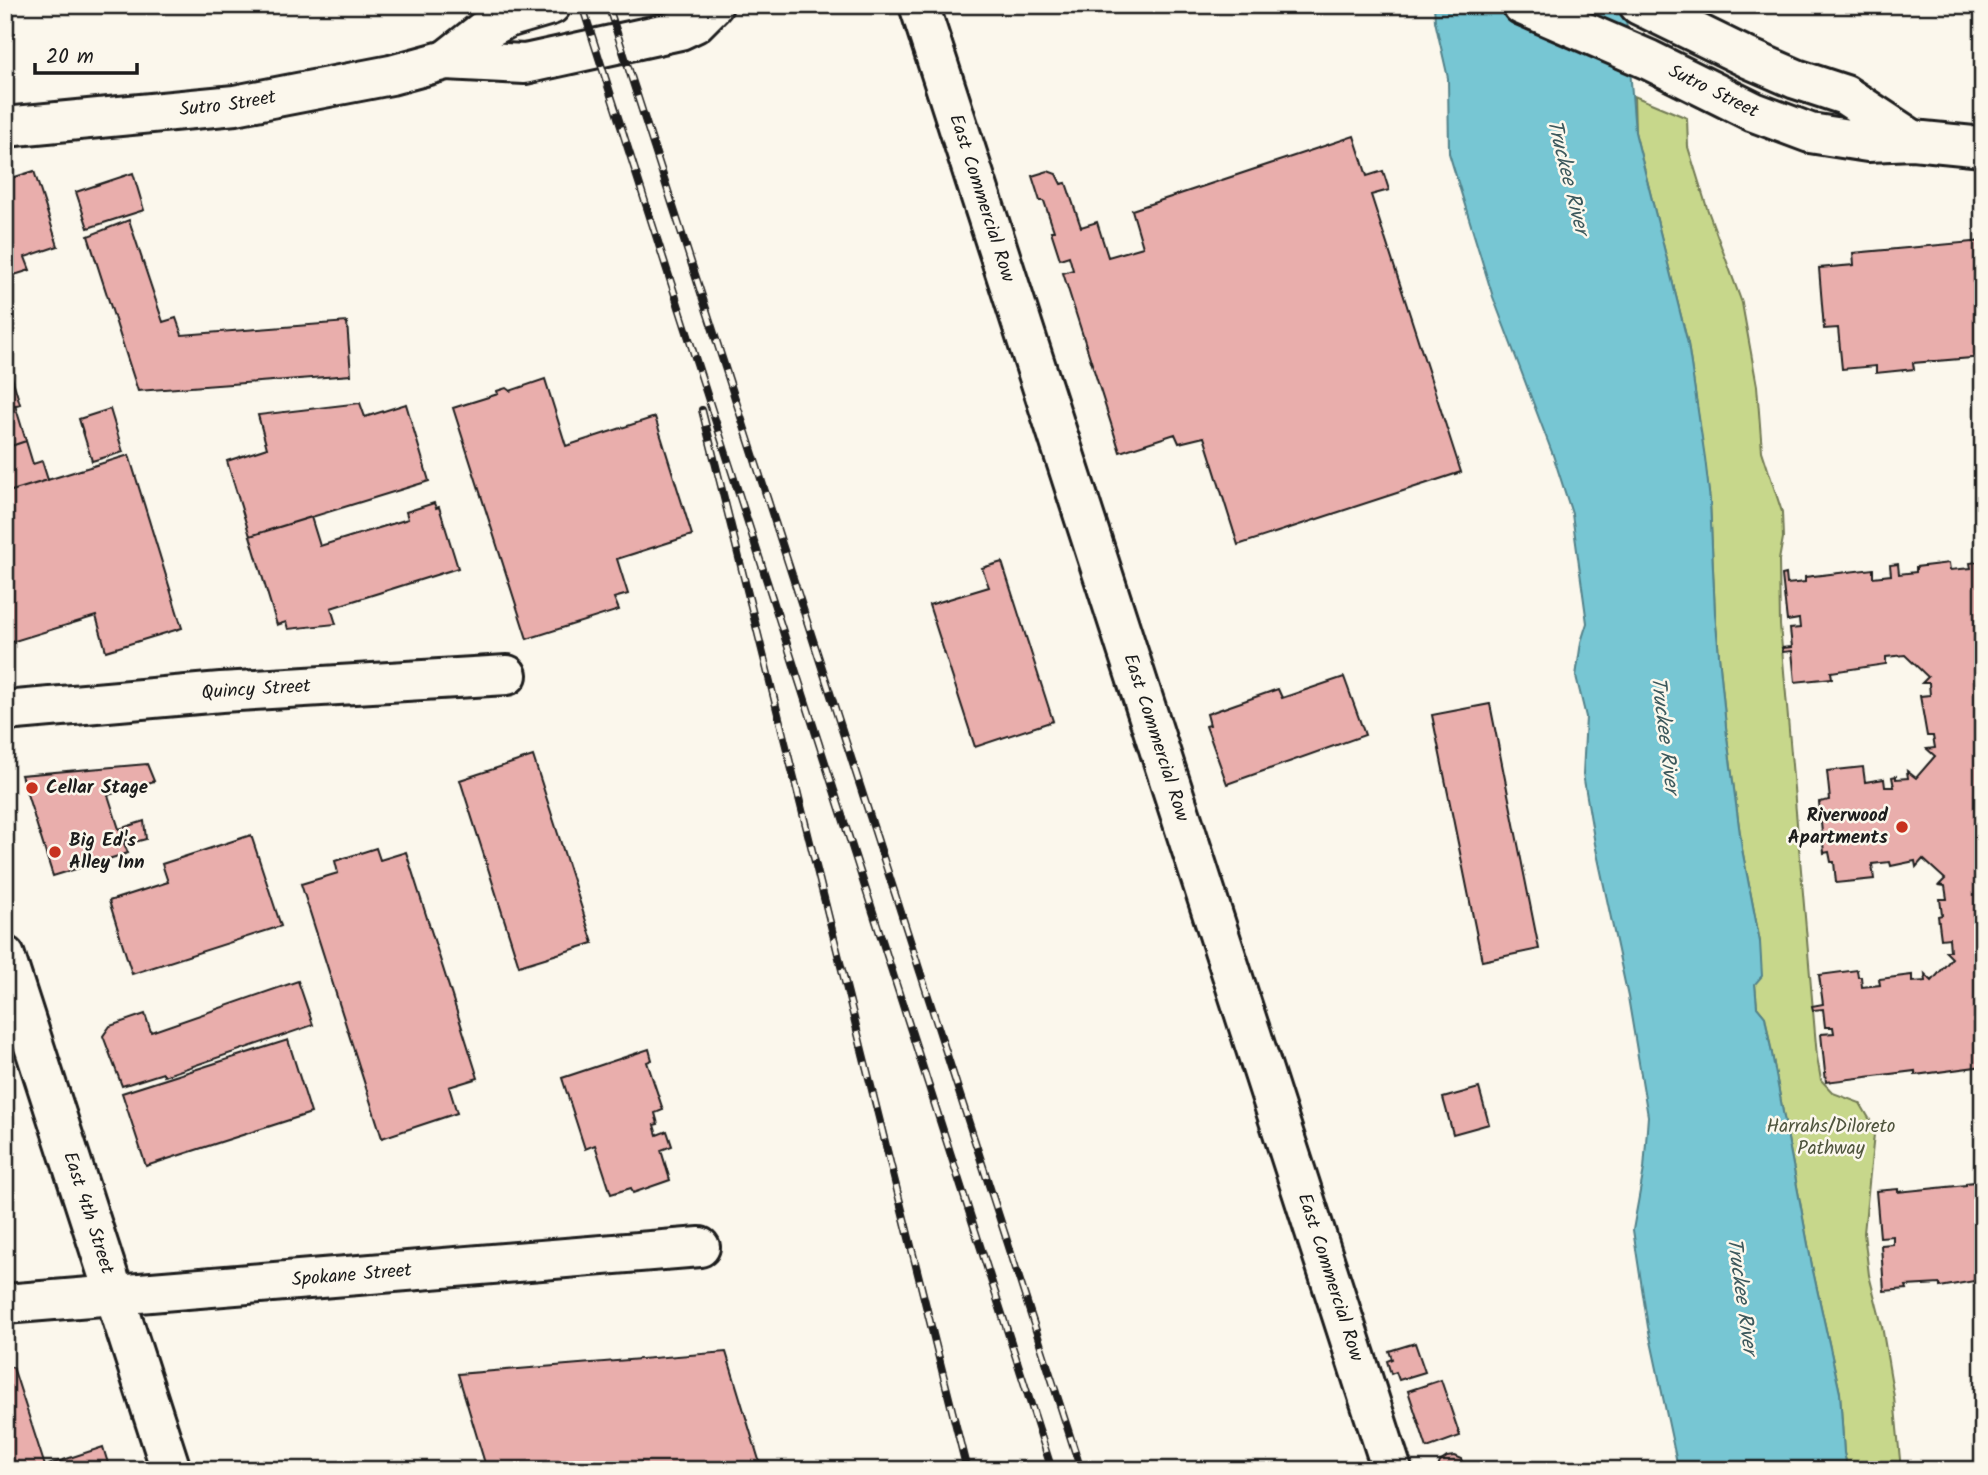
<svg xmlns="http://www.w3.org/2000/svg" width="1988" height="1475" font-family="Kalam,sans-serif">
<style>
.green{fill:#c7d78b;stroke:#727a54;stroke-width:2}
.water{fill:#77c6d3;stroke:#53828a;stroke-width:2}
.building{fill:#e9aeac;stroke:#1c1c1c;stroke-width:2}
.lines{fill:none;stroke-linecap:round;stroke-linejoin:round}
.minor-casing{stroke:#1c1c1c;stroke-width:44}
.major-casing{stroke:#1c1c1c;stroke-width:44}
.minor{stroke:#fbf7ec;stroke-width:38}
.major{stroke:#fbf7ec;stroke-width:38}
.rail-casing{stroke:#1c1c1c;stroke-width:8}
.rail{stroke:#fbf7ec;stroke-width:5;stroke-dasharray:16;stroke-linecap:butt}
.poi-dot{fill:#c8321e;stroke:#fbf7ec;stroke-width:2.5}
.labels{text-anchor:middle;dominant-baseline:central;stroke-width:5;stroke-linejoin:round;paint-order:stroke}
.street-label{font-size:19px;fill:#1c1c1c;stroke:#fbf7ec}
.poi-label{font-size:19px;font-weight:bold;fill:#1c1c1c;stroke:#fbf7ec;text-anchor:start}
.park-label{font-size:19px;fill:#4f543d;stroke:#fbf7ec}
.water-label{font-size:21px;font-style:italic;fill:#3c585c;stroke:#fbf7ec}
</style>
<rect width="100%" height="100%" fill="#fbf7ec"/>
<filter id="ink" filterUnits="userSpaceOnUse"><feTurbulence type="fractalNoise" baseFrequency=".0143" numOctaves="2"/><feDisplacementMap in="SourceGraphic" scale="14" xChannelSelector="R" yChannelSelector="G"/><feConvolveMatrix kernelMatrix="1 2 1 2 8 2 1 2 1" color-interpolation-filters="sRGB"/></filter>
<g filter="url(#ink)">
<!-- green -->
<path class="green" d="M 1634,96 L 1687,118 L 1688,147 L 1707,208 L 1742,303 L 1757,386 L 1762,451 L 1782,512 L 1783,538 L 1779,560 L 1780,625 L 1817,1057 L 1821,1080 L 1833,1093 L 1860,1103 L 1870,1120 L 1874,1134 L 1864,1233 L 1869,1275 L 1882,1326 L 1894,1397 L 1901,1470 L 1848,1470 L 1844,1453 L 1840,1393 L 1813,1271 L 1765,1017 L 1757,1007 L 1755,984 L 1760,942 L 1742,849 L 1727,737 L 1715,614 L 1710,501 L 1702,441 L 1688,344 L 1635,132 Z"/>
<!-- water -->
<path class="water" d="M 1434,5 L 1625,5 L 1635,132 L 1688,344 L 1705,458 L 1710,501 L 1715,614 L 1727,737 L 1742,849 L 1760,942 L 1762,976 L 1755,984 L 1757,1007 L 1765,1017 L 1813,1271 L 1840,1393 L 1844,1453 L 1848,1470 L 1676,1470 L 1676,1458 L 1648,1327 L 1633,1230 L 1644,1169 L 1648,1116 L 1628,997 L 1595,844 L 1583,774 L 1586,717 L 1576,676 L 1581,642 L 1587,623 L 1572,514 L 1553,455 L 1493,297 L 1449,153 L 1448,78 L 1435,21 Z"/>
<!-- building -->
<path class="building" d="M 1354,136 L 1367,176 L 1383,171 L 1389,190 L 1371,195 L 1461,472 L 1238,545 L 1204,437 L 1179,443 L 1175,434 L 1120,452 L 1063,273 L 1073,270 L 1069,256 L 1060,259 L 1051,231 L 1054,231 L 1044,201 L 1040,201 L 1032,176 L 1048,171 L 1056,174 L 1061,184 L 1066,183 L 1081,227 L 1097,222 L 1108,257 L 1143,247 L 1132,210 Z
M 34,171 L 58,246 L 25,257 L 30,270 L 5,278 L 5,223 L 10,222 L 5,208 L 5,180 Z
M 133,173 L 144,210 L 88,228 L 76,192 Z
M 129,220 L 163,322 L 176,318 L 182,335 L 347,322 L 351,375 L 138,391 L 88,236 Z
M 1983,241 L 1983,357 L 1913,363 L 1914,369 L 1876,373 L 1876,366 L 1842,369 L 1838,328 L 1824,329 L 1819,268 L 1854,265 L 1853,253 Z
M 5,354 L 20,404 L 5,408 Z
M 545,379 L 566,446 L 655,417 L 692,535 L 617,559 L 628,594 L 614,598 L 619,610 L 527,639 L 453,408 L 498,394 L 497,391 L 506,388 L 510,391 Z
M 360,403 L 365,417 L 406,404 L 429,481 L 250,536 L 227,461 L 267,448 L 258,415 Z
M 15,405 L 26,441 L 5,448 L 5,408 Z
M 110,409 L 123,452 L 92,461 L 79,419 Z
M 26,441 L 33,464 L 42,461 L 48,480 L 5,493 L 5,448 Z
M 129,455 L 182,628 L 106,651 L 96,616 L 5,644 L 5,493 Z
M 434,503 L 436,508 L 439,507 L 458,568 L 331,608 L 336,624 L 288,629 L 286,622 L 277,625 L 250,536 L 311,517 L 320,546 L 408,519 L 406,512 Z
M 1983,561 L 1983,1066 L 1915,1075 L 1915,1071 L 1826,1082 L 1821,1034 L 1834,1033 L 1833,1027 L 1825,1027 L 1823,1009 L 1813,1010 L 1812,1006 L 1823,1004 L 1819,975 L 1857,970 L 1858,977 L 1861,977 L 1862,987 L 1880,985 L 1879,979 L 1912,975 L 1912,982 L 1926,981 L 1925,974 L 1932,981 L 1952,958 L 1945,951 L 1950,951 L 1949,938 L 1941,939 L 1938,916 L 1942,915 L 1940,899 L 1947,899 L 1945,886 L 1939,885 L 1945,879 L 1923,859 L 1916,867 L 1915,861 L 1891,866 L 1890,862 L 1872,864 L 1874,879 L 1836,883 L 1834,862 L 1831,862 L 1829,852 L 1824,853 L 1819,802 L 1830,800 L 1827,771 L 1863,767 L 1865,782 L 1884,779 L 1885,787 L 1894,787 L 1892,777 L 1896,776 L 1896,779 L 1908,778 L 1907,771 L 1916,778 L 1935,756 L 1927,749 L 1935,748 L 1933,736 L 1927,736 L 1920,696 L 1930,695 L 1929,683 L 1922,683 L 1928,677 L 1905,655 L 1886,657 L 1886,664 L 1831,672 L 1832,678 L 1795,682 L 1792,651 L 1783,652 L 1782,648 L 1792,647 L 1790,629 L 1800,628 L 1799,619 L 1787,621 L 1782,575 L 1786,574 L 1787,584 L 1805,582 L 1805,577 L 1873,569 L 1873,577 L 1891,575 L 1890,565 L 1898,564 L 1899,574 L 1916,572 L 1916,567 L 1949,563 L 1950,570 L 1971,568 L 1970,563 Z
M 1002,562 L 1053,721 L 975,747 L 929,605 L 989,587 L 982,568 Z
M 1344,677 L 1365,735 L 1227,784 L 1206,726 L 1210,725 L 1207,714 L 1278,689 L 1282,698 Z
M 1490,704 L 1539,949 L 1482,961 L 1432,715 Z
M 533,756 L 593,943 L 519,966 L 460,780 Z
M 147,764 L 154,781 L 108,795 L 119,829 L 144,821 L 146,839 L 135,842 L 134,838 L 123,841 L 128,853 L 53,876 L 21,775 Z
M 251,835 L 281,926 L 132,974 L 109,901 L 168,882 L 162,864 Z
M 376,848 L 380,860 L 406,852 L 478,1078 L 449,1087 L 457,1113 L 382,1138 L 301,884 L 338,873 L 335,861 Z
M 298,981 L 313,1025 L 164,1076 L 163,1073 L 122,1086 L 103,1036 L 110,1026 L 145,1014 L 151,1032 Z
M 288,1040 L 311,1113 L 146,1166 L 122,1093 Z
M 649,1049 L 652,1060 L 647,1062 L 663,1110 L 655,1113 L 658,1124 L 654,1125 L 657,1135 L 667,1131 L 672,1146 L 661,1150 L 670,1180 L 633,1193 L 631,1188 L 611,1194 L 595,1145 L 585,1149 L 562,1078 Z
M 1479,1088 L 1489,1124 L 1453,1134 L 1443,1098 Z
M 1983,1181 L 1983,1274 L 1980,1274 L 1980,1280 L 1940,1287 L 1940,1284 L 1906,1286 L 1907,1289 L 1884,1291 L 1881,1245 L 1893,1244 L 1893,1236 L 1880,1237 L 1876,1191 L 1898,1189 L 1898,1192 L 1966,1185 L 1966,1183 Z
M 1415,1343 L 1425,1372 L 1399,1380 L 1396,1372 L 1391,1374 L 1387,1361 L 1392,1359 L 1389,1351 Z
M 726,1352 L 762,1470 L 487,1470 L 458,1374 Z
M 13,1367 L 45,1466 L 33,1470 L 5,1470 L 5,1368 Z
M 1441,1380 L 1460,1436 L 1427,1448 L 1408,1391 Z
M 103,1447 L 110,1470 L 33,1470 L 45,1466 Z
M 1454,1456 L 1461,1459 L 1466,1470 L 1437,1470 L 1440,1462 L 1447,1457 Z"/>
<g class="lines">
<!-- minor casing -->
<g class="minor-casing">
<g id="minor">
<path id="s1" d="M 919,5 L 1392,1470"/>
<path id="s2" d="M 1522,5 L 1649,60 L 1754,112 L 1810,133 L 1868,142 L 1913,140 L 1983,147"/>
<path d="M 1639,5 L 1748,58 L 1796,79 L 1845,95 L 1913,140"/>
<path d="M 446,60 L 483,31 L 507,18 L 551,5"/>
<path id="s3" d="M 5,127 L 235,105 L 391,75 L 446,60 L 525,64 L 680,30 L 695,23 L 713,5"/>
<path id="s4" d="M 5,711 L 221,692 L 507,675"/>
<path id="s5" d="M 5,1304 L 700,1247"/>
</g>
</g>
<!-- major casing -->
<g class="major-casing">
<g id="major">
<path id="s6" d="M 5,956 L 171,1470"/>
</g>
</g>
<!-- minor -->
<use href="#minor" class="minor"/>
<!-- major -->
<use href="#major" class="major"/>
<!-- rail casing -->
<g class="rail-casing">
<path id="rail" d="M 582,5 L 1052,1470
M 608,5 L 1081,1470
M 702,410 L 967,1470"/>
</g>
<!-- rail -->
<use href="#rail" class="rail"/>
</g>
</g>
<!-- markers -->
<g class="poi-dot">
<circle cx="32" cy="788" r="7"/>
<circle cx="1902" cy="827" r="7"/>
<circle cx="55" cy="852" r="7"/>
</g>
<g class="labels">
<!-- street labels -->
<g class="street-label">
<text stroke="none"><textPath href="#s2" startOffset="210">Sutro Street</textPath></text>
<text stroke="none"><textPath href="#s3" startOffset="224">Sutro Street</textPath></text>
<text stroke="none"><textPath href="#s1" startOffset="203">East Commercial Row</textPath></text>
<text stroke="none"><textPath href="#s4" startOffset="252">Quincy Street</textPath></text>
<text stroke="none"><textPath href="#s1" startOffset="770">East Commercial Row</textPath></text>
<text stroke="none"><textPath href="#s6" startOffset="270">East 4th Street</textPath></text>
<text stroke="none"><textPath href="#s5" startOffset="348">Spokane Street</textPath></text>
<text stroke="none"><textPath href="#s1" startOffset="1337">East Commercial Row</textPath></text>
</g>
<!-- poi labels -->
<g class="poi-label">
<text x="46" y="788">Cellar Stage</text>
<text x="1888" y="816" text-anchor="end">Riverwood<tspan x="1888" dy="22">Apartments</tspan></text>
<text x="69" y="841">Big Ed's<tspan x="69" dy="22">Alley Inn</tspan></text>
</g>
<!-- park labels -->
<g class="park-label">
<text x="1831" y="1127">Harrahs/Diloreto<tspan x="1831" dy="22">Pathway</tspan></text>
</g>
<!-- water labels -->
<g class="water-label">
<text transform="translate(1567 177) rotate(76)">Truckee River</text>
<text transform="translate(1664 735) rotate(83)">Truckee River</text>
<text transform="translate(1741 1296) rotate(82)">Truckee River</text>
</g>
</g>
<!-- margin -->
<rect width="1988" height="1475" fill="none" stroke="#fbf7ec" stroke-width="28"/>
<rect x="14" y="14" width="1960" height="1447" fill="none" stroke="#1c1c1c" stroke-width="2.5" filter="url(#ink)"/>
<!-- scale -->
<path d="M35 63v10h102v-10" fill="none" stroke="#1c1c1c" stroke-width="3.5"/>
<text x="46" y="63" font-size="21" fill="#1c1c1c" stroke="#fbf7ec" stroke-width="5" paint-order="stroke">20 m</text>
</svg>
